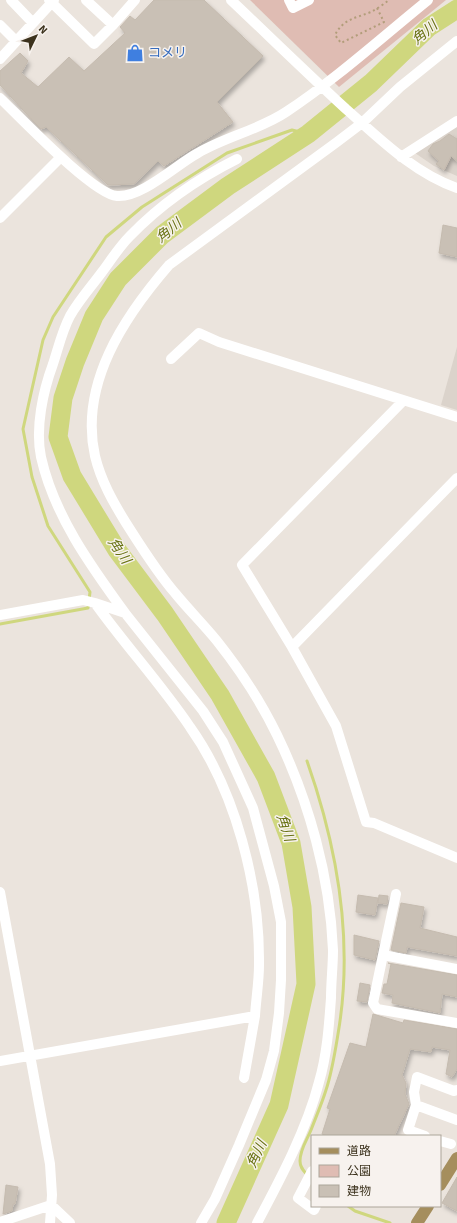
<svg xmlns="http://www.w3.org/2000/svg" width="457" height="1223" font-family="'Source Sans 3','Noto Sans JP',sans-serif">
<style>
.built{fill:#dbd3cb}
.green{fill:#dfbcb3}
.lines{fill:none;stroke-linecap:round;stroke-linejoin:round}
.stream{stroke:#cfd77e;stroke-width:3}
.river{stroke:#cfd77e;stroke-width:19}
.building{fill:#c9c0b5;stroke:#c5bbaf;filter:url(#shadow)}
.path{stroke:#b29d7a;stroke-width:2;stroke-dasharray:2 3;stroke-linecap:butt}
.minor{stroke:#fff;stroke-width:10}
.major{stroke:#a58e5d;stroke-width:12}
.labels{text-anchor:middle;dominant-baseline:central;stroke-width:3;stroke-linejoin:round;paint-order:stroke}
.shop-label{font-size:13px;fill:#366cbe;stroke:#f7f2ee;text-anchor:start}
.water-label{font-size:14px;font-style:italic;fill:#687212;stroke:#f7f2ee}
</style>
<defs>
<filter id="shadow"><feDropShadow dx="2" dy="3.5" stdDeviation="2" flood-color="#0004"/></filter>
</defs>
<rect width="100%" height="100%" fill="#ebe4dd"/>
<!-- built -->
<path class="built" d="M 457,126 L 457,176 L 434,166 L 415,153 Z
M 457,347 L 457,410 L 441,405 Z"/>
<!-- green -->
<path class="green" d="M 250,0 L 446,0 L 339,87 Z"/>
<g class="lines">
<!-- stream -->
<path class="stream" d="M 0,624 L 88,608 L 90,592 L 48,526 L 32,477 L 23,429 L 43,340 L 53,317 L 106,237 L 142,207 L 227,153 L 292,130 L 308,134
M 307,761 C 338,849 354,941 338,1034 C 335,1052 332,1072 326,1090 C 322,1103 316,1117 311,1130 C 307,1140 300,1149 300,1161 C 300,1168 304,1171 308,1176
M 348,1206 L 355,1211 L 390,1223"/>
<!-- river -->
<path class="river" d="M 226,1223 L 279,1105 L 306,984 L 302,907 L 291,843 L 266,777 L 220,695 L 165,614 L 117,550 L 72,476 L 58,437 L 63,398 L 75,362 L 94,316 L 118,279 L 162,235 L 228,186 L 308,134 L 371,83 L 429,27 L 457,9"/>
</g>
<!-- building -->
<path class="building" d="M 154,0 L 204,0 L 263,56 L 217,102 L 233,122 L 164,166 L 158,161 L 134,184 L 108,185 L 46,127 L 41,129 L 33,121 L 0,85 L 0,71 L 20,53 L 28,61 L 21,73 L 38,87 L 69,57 L 84,71 L 125,33 L 120,27 L 130,16 L 135,20 Z
M 449,134 L 457,139 L 457,161 L 451,156 L 444,170 L 436,164 L 439,161 L 428,151 L 433,144 L 440,141 Z
M 443,225 L 457,228 L 457,257 L 439,253 Z
M 358,895 L 378,898 L 375,915 L 356,912 Z
M 379,895 L 388,896 L 387,904 L 378,903 Z
M 401,903 L 424,907 L 420,928 L 457,937 L 457,956 L 407,947 L 406,953 L 391,950 Z
M 354,935 L 379,941 L 375,960 L 354,955 Z
M 388,963 L 457,975 L 457,997 L 442,994 L 440,1013 L 392,1003 L 393,995 L 382,993 L 384,984 L 387,984 L 391,964 Z
M 360,983 L 370,985 L 367,1002 L 357,1001 Z
M 373,1014 L 403,1023 L 404,1020 L 457,1029 L 457,1069 L 452,1077 L 446,1074 L 450,1050 L 432,1047 L 431,1052 L 410,1049 L 402,1075 L 406,1083 L 405,1094 L 409,1104 L 394,1136 L 327,1136 L 322,1134 L 330,1109 L 327,1108 L 350,1043 L 366,1047 Z
M 457,1177 L 457,1211 L 442,1203 Z
M 6,1185 L 18,1187 L 15,1204 L 13,1204 L 12,1211 L 3,1214 Z"/>
<g class="lines">
<!-- path -->
<path class="path" d="M 377,8 L 384,22 L 341,43 L 335,35 C 343,19 356,18 371,12 C 377,9 384,4 389,0"/>
<!-- minor -->
<path class="minor" d="M 11,0 L 33,23
M 49,0 L 94,44 L 113,25
M 86,0 L 113,25 L 135,0
M 231,0 C 269,36 307,73 346,109 C 380,139 414,173 457,188
M 289,0 L 293,8 L 309,0
M 0,25 L 16,41
M 0,59 L 54,0
M 0,98 C 21,118 93,194 117,196 C 142,198 177,164 198,153 C 225,137 261,129 286,112 C 336,79 381,38 428,0
M 401,157 L 457,121
M 0,218 L 61,157
M 171,359 L 199,333 L 219,342 L 457,417
M 403,401 L 242,565 L 292,647 L 457,478
M 95,603 L 125,613 L 203,711 L 223,742 L 253,808 L 274,886 L 281,922 L 281,980 L 279,1013 L 274,1051 L 266,1080 L 239,1145 L 215,1199 L 201,1223
M 125,613 C 90,565 54,515 41,457 C 35,428 43,391 53,364 C 58,349 62,331 70,316 C 79,300 91,287 102,272 C 111,260 119,247 130,236 C 160,205 199,178 237,159
M 0,615 L 83,600 L 95,603 C 125,645 161,684 190,727 C 236,792 260,886 259,965 C 259,982 256,999 255,1016 L 0,1061
M 292,647 L 336,726 L 366,822 L 374,823 L 457,858
M 0,892 L 50,1164 L 52,1195 L 50,1223
M 396,894 L 383,955 L 457,969
M 383,955 L 373,1003 L 377,1009 L 457,1023
M 244,1078 L 255,1016
M 457,1090 L 454,1091 L 417,1077 L 414,1092 L 416,1105 L 457,1120
M 416,1105 L 408,1130 L 425,1136
M 440,1141 L 451,1144
M 312,1171 L 298,1198 L 314,1210 L 316,1206
M 0,1222 L 51,1205 L 70,1223
M 257,1223 C 280,1180 307,1129 319,1082 C 327,1055 329,1026 331,998 C 331,982 333,966 333,950 C 330,877 309,801 277,735 C 261,702 240,670 217,641 C 204,625 188,609 175,593 C 156,571 142,548 126,523 C 113,502 101,481 95,456 C 79,384 124,317 169,265 L 337,142 L 362,123 L 400,87 L 457,41"/>
<!-- major -->
<path class="major" d="M 440,1185 L 457,1158
M 417,1223 L 428,1206"/>
</g>
<!-- icons -->
<defs>
<g id="shop-bare" transform="scale(1.38)"><path d="M-5-2.5h2.3a2.7 3.5 0 0 1 5.4 0H5L5.5 6h-11ZM-1.5-2.5h3a1.5 2.3 0 0 0-3 0Z" fill="#3f7fe0" stroke="#f7f2ee" stroke-width="2.5" paint-order="stroke"/></g>
</defs>
<g fill-rule="evenodd">
<use href="#shop-bare" x="135" y="53"/>
</g>
<g class="labels">
<!-- shop labels -->
<g class="shop-label">
<text x="148" y="53">コメリ</text>
</g>
<!-- water labels -->
<g class="water-label">
<text transform="translate(425 33) rotate(-40)">角川</text>
<text transform="translate(169 231) rotate(-39)">角川</text>
<text transform="translate(119 551) rotate(56)">角川</text>
<text transform="translate(285 828) rotate(71)">角川</text>
<text transform="translate(257 1154) rotate(-65)">角川</text>
</g>
</g>
<!-- legend -->
<rect x="311" y="1135" width="130" height="72" fill="#f7f2ee" stroke="#aca59a"/>
<rect x="319" y="1148" width="20" height="6" fill="#a58e5d" stroke="#aca59a"/>
<text x="347" y="1155" font-size="12" fill="#3c321d">道路</text>
<rect x="319" y="1165" width="20" height="12" fill="#dfbcb3" stroke="#aca59a"/>
<text x="347" y="1175" font-size="12" fill="#3c321d">公園</text>
<rect x="319" y="1185" width="20" height="12" fill="#c9c0b5" stroke="#aca59a"/>
<text x="347" y="1195" font-size="12" fill="#3c321d">建物</text>
<!-- north arrow -->
<g transform="translate(36 36) rotate(47)" stroke="#f7f2ee" stroke-width="3" paint-order="stroke">
<path d="M0-3L7 15L0 10L-7 15Z" fill="#3c321d"/>
<text y="-6" font-size="11" font-weight="bold" text-anchor="middle" fill="#3c321d">N</text>
</g>
</svg>
